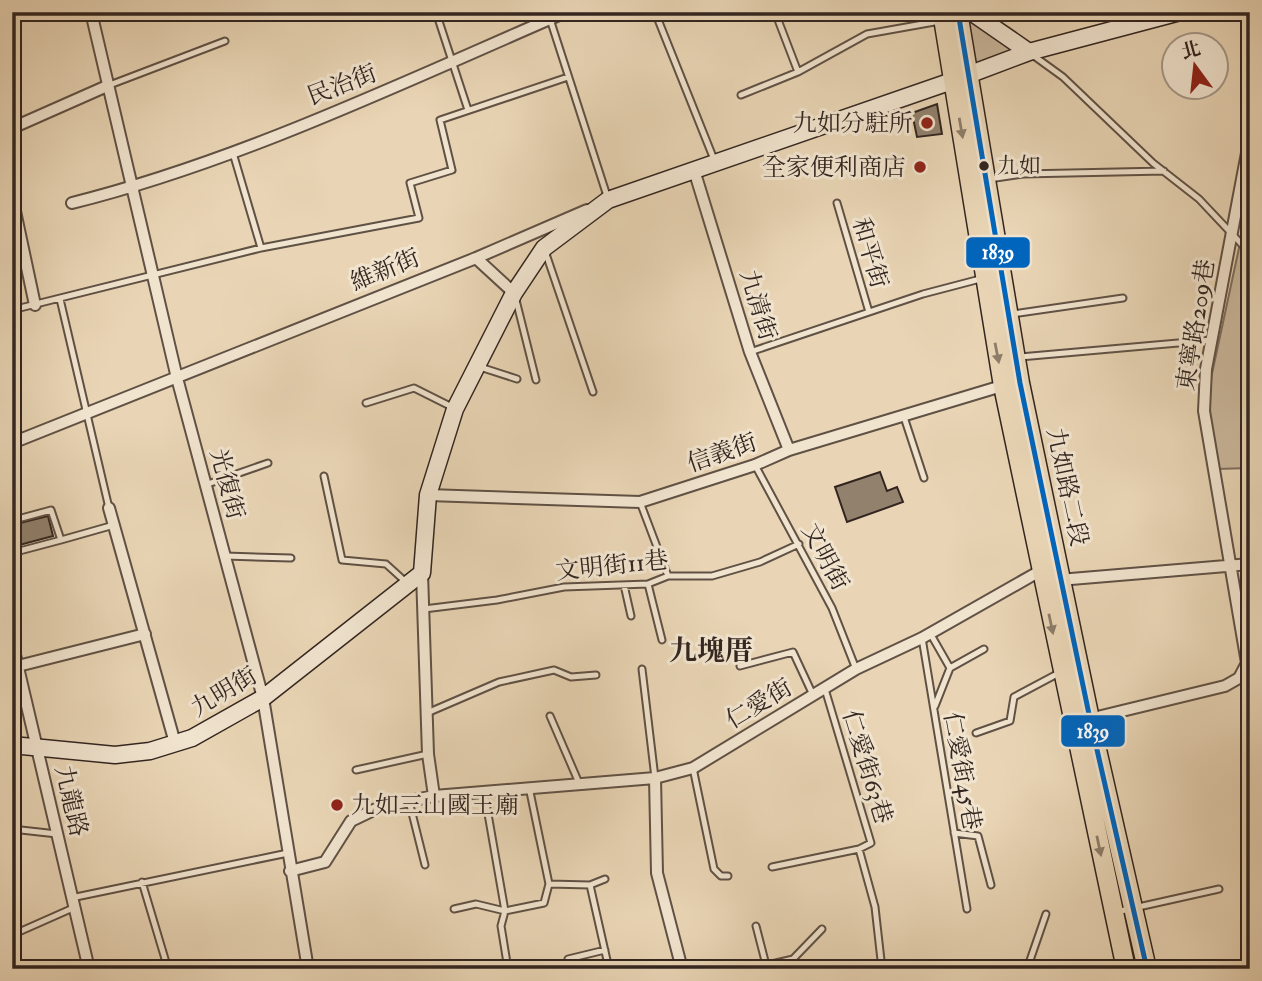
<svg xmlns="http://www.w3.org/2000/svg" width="1262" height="981" font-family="'IM FELL Double Pica','Noto Serif TC',serif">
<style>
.green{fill:#cab79c;stroke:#7e6e5e;stroke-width:2}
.building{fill:#91816d;stroke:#322520;stroke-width:2}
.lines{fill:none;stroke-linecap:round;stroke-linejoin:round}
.lane-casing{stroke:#605145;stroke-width:9}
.street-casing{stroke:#605145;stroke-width:14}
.secondary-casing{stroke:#322520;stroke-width:19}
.primary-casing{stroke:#322520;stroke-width:21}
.lane{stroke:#f1e4cf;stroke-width:5}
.street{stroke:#f1e4cf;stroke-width:10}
.secondary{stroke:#f1e4cf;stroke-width:16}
.primary{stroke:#e9d5b5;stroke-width:18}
.bus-1-casing{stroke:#f1e4cf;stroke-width:10}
.bus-1{stroke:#0065bd;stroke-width:5}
.oneway{fill:#8e7d6a}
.poi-dot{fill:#8f2418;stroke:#f1e4cf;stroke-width:2.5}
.bus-dot{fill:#322520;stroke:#f1e4cf;stroke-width:2.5}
.labels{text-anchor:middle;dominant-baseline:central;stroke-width:6;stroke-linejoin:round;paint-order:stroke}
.bus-label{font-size:22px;fill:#322520;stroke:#f1e4cf;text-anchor:start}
.street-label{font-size:24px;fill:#322520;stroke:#f1e4cf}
.poi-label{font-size:24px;fill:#322520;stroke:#f1e4cf;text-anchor:end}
.quarter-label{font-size:28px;font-weight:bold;fill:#322520;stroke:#f1e4cf}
.line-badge{stroke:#f1e4cf;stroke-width:2.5}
.badge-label{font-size:19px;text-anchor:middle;font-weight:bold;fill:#fff}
</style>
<rect width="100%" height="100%" fill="#e9d5b5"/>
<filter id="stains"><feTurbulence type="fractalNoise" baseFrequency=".00286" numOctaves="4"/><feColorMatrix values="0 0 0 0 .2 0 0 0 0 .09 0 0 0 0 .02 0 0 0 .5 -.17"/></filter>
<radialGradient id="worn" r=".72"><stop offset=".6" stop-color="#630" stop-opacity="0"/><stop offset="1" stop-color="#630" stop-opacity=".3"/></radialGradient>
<!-- green -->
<path class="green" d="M 964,14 L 1021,50 L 973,69 Z
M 1245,220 L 1250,222 L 1250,468 L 1217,469 L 1204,411 Z"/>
<!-- building -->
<path class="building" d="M 937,104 L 942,134 L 917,137 L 912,113 Z
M 880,472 L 887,491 L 897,487 L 903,502 L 847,522 L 835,487 Z
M 48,516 L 53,536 L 12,547 L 12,525 Z"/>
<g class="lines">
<!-- lane casing -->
<g class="lane-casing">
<path id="lane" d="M 436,12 L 468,110
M 655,12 L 715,162
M 775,12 L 798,72
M 777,16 L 787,12
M 550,19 L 608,199
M 1034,56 L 1063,77 L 1153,163 L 1199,199 L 1250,253
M 107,86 L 225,41
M 741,95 L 798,72 L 867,34 L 940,21
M 233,153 L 261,248
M 989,179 L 1023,174 L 1164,171
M 837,203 L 869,312
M 545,251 L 593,392
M 60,299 L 109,508
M 516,300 L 536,380
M 12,310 L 261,248 L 419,218 L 410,183 L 452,170 L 440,120 L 568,77
M 1012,314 L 1123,298
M 750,352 L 923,294 L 984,278
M 1020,357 L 1212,340
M 480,367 L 517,379
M 366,403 L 414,388 L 454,408
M 904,417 L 924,478
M 755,465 L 832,608 L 856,669
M 324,476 L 342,560 L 386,564 L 407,583
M 205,485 L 268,463
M 640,502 L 668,576
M 61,540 L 114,525
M 12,553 L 61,540 L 51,510 L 14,520
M 225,556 L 291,558
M 648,584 L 662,640
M 624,585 L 631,616
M 424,609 L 497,600 L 564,587 L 648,584 L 668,576 L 712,576 L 760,562 L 799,544
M 930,633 L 950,668 L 935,706
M 922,638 L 967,909
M 740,666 L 793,652 L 813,695
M 950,668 L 984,649
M 642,669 L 655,778
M 427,713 L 499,682 L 554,670 L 571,677 L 596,675
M 550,716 L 579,783
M 976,733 L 1010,721 L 1014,697 L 1059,673
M 693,768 L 714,869 L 721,876 L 728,876
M 356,770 L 428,754
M 484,791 L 505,911 L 501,926 L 508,969
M 409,801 L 425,865
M 12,829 L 57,834
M 954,833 L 978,836 L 991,885
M 859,849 L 875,907 L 882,969
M 772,867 L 859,849 L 871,843 L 825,689
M 142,882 L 168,969
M 549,884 L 590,885 L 605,879
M 590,885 L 609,969
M 71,898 L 288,853
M 454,909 L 476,904 L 505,911 L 544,903 L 549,884 L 529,787
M 1116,912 L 1219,889
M 756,926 L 766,965
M 12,935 L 73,908
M 568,959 L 605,950
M 750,969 L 793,959 L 822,929
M 1027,969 L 1046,914"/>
</g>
<!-- street casing -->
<g class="street-casing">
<path id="street" d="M 91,12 L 177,378 L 263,698 L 308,969
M 12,128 L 107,86
M 694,170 L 750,352 L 789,450
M 12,197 L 35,305
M 72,203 C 240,161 406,81 566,12
M 476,258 L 514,293
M 12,443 L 476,258 L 587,210
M 428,495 L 640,502 L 755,465 L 789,450 L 1005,385
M 109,508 L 175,743
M 422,573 L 428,754 L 434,796
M 1059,580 L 1250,564
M 12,642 L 89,969
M 18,666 L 145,634
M 1085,720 L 1225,686 L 1239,678 L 1247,663 L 1204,411 L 1206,369 L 1250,137
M 655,778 L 657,873 L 682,969
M 290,871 L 325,862 L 351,821 L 380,807 L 434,796 L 655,778 L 693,768 L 856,669 L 922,638 L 1040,571 L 1044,573"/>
</g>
<!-- secondary casing -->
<g class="secondary-casing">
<path id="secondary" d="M 971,12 L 1029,52
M 12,745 L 115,755 L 150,751 L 192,738 L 263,698 L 422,573 L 428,495 L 455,409 L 514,293 L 544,248 L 608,200 L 952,81 L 1029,52 L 1180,12"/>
</g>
<!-- primary casing -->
<g class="primary-casing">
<path id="primary" d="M 942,12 L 1003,386 L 1126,969
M 958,12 L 1020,383 L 1090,719 L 1147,969"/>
</g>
<!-- lane -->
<use href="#lane" class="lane"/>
<!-- street -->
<use href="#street" class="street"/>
<!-- secondary -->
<use href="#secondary" class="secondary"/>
<!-- primary -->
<use href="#primary" class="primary"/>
<!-- bus-1 casing -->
<g class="bus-1-casing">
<path id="bus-1" d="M 958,12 L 1020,383 L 1090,719 L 1147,969"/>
</g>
<!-- bus-1 -->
<use href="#bus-1" class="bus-1"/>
</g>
<!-- one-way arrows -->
<defs><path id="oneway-solid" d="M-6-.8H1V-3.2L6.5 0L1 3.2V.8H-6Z" transform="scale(1.75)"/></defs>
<g class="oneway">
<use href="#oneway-solid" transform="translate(961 128) rotate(80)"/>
<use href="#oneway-solid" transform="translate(997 353) rotate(79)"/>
<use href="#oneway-solid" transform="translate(1051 624) rotate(78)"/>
<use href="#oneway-solid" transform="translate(1099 846) rotate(78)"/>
</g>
<!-- markers -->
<g class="poi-dot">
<circle cx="927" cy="123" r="7"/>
<circle cx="920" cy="167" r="7"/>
<circle cx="337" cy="805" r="7"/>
</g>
<circle class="bus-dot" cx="984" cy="166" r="6"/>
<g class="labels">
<!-- bus labels -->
<g class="bus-label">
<text x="997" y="166">九如</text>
</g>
<!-- street labels -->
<g class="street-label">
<text transform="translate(342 85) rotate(-21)">民治街</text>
<text transform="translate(870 253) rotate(74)">和平街</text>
<text transform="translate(385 270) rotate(-22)">維新街</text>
<text transform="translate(758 305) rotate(73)">九清街</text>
<text transform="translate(1196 325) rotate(-81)">東寧路209巷</text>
<text transform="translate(722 453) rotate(-19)">信義街</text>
<text transform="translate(227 484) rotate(75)">光復街</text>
<text transform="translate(1067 487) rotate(78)">九如路二段</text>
<text transform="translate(825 557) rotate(62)">文明街</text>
<text transform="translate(612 566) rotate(-6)">文明街11巷</text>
<text transform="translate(224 692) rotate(-31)">九明街</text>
<text transform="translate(759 704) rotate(-31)">仁愛街</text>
<text transform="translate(867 767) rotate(73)">仁愛街63巷</text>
<text transform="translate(962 771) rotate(80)">仁愛街45巷</text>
<text transform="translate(71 801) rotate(77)">九龍路</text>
</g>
<!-- poi labels -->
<g class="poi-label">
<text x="913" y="123">九如分駐所</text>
<text x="906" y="167">全家便利商店</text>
<text x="351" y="805" text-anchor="start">九如三山國王廟</text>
</g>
<!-- quarter labels -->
<g class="quarter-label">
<text x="711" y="651">九塊厝</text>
</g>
</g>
<g class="line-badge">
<rect x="965" y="236" width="66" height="33" rx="7" fill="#0065bd"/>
<rect x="1060" y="714" width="66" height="34" rx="7" fill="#0065bd"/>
</g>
<g class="badge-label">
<text x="998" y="259">1839</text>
<text x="1093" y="738">1839</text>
</g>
<!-- margin -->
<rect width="1262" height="981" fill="none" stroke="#e9d5b5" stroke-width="42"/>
<rect x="14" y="14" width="1234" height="953" fill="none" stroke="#322520" stroke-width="3.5"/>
<rect x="21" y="21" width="1220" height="939" fill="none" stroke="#322520" stroke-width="2"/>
<!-- north arrow -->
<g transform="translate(1195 66) rotate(345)"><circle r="33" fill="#f1e4cf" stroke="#a59889" stroke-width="2"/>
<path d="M0-5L12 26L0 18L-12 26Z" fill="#8f2418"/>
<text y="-10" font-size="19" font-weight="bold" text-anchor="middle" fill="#322520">北</text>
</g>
<rect width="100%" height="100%" filter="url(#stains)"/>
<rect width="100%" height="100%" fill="url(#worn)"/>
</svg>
